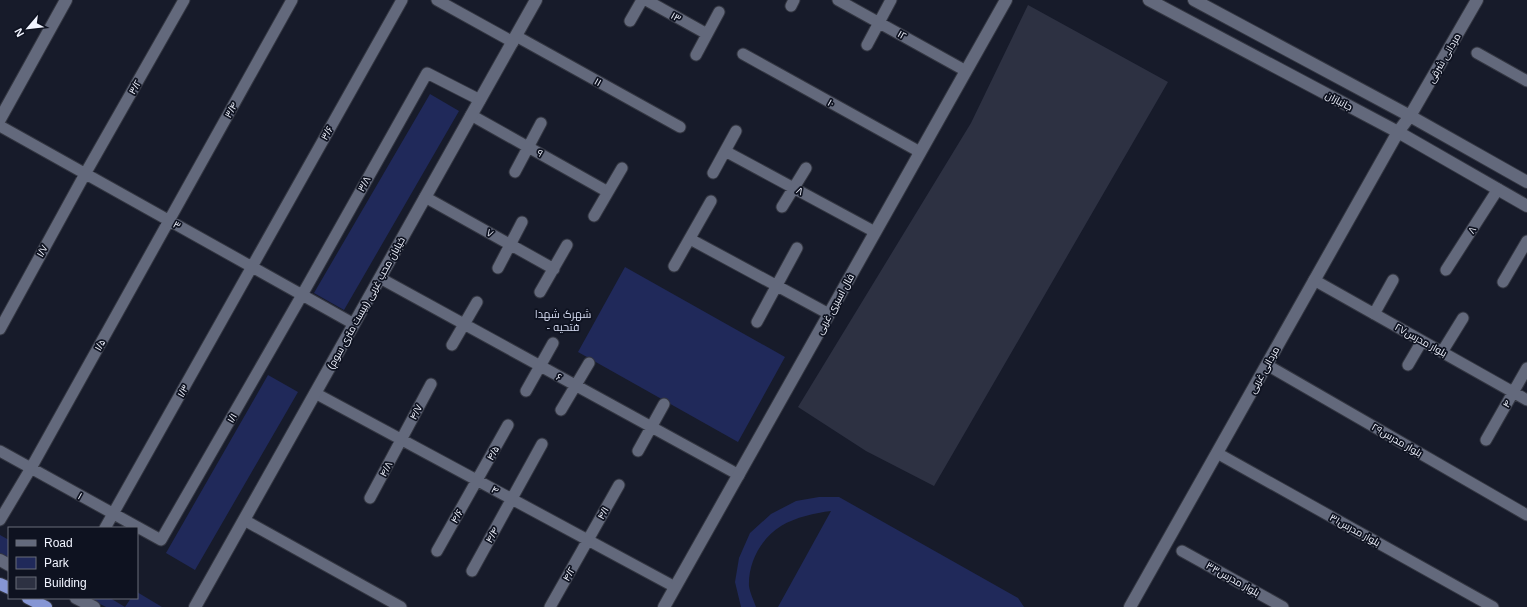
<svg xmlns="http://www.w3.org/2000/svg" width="1527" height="607" font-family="Helvetica,Cairo,sans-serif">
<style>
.green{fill:#20295a}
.building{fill:#2d3142}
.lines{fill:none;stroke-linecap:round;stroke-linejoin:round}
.minor-casing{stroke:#333641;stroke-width:13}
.tertiary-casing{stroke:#333641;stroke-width:14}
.secondary-casing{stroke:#333641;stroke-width:14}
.trunk-casing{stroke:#333641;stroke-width:14}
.minor{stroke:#63697c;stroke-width:11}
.tertiary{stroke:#63697c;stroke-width:12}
.secondary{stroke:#63697c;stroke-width:12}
.trunk{stroke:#8696d4;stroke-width:12}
.labels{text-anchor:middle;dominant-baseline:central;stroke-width:3.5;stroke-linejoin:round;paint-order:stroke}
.street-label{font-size:10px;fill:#f1f4ff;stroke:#0e1220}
.neighbourhood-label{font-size:11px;fill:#d5dbf1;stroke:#0e1220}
</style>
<rect width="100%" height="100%" fill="#171b2a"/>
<!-- green -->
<path class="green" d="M 430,94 L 459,111 L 344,310 L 314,293 Z
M 625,267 L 785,357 L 738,442 L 578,352 Z
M 268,375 L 298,392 L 195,570 L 166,553 Z
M 819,497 L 839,497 L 1018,598 L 1024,607 L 778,607 L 831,511 C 815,513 796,517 781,526 C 761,538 748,563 749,586 C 750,593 754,601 756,607 L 741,607 L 735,582 L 739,558 L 750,533 L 771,514 L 796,501 Z
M 0,535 L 9,540 L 9,559 L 0,554 Z
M 137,592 L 162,607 L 106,607 L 88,598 L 110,598 L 125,607 L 131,598 L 137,598 Z"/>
<!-- building -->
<path class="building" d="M 1028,5 L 1168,82 L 934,486 L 866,451 L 798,407 L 971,123 Z"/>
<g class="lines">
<!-- minor casing -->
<g class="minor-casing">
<path id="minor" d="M 437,0 L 513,42
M 646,0 L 707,34
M 838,0 L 966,71
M 791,6 L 794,0
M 630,21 L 642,0
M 516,36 L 680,127
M 867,45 L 891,0
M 1477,53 L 1527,81
M 743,54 L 920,152
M 696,55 L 719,12
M 471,115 L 608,192
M 0,126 L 354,324
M 725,151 L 875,232
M 515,172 L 541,123
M 713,173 L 736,131
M 425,197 L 554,269
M 782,207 L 806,168
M 594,216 L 622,168
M 690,239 L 829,314
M 674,266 L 711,201
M 498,268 L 522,222
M 1446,270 L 1498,189
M 380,278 L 739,475
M 1314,280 L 1527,400
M 1503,282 L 1527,241
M 540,292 L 567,245
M 1374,314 L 1393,280
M 757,322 L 797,248
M 0,329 L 85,174 L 184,0
M 452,345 L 477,302
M 1442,352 L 1463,318
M 1267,365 L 1527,515
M 1408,365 L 1422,341
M 526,391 L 553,343
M 315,393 L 675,587
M 561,410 L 589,363
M 1486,440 L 1527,368
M 0,451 L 161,540 L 302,295 L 427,73 L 480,100
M 638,451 L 664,404
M 1217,453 L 1493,607
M 370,498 L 431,384
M 0,520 L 31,468 L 292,0
M 244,520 L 401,607
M 105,528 L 402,0
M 437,551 L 508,425
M 1182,551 L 1283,607
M 472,571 L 542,444
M 550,607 L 619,485"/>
</g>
<!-- tertiary casing -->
<g class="tertiary-casing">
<path id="tertiary" d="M 1149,0 L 1398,132 L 1527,206
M 1194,0 L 1410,116 L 1527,182
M 0,119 L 66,0
M 195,607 L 536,0
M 664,607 L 1006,0
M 1130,607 L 1398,132 L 1410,116 L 1477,0"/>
</g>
<!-- secondary casing -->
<g class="secondary-casing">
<path id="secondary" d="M 0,560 L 9,565
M 76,598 L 94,607"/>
</g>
<!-- trunk casing -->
<g class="trunk-casing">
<path id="trunk" d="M 0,584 L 9,588
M 28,598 L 46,607"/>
</g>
<!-- minor -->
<use href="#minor" class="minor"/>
<!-- tertiary -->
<use href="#tertiary" class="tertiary"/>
<!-- secondary -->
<use href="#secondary" class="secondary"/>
<!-- trunk -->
<use href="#trunk" class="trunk"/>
</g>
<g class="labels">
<!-- street labels -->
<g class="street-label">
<text transform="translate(676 17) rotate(29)">۱۳</text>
<text transform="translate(902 35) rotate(29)">۱۲</text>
<text transform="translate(1444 58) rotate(-60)">مردانی شرقی</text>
<text transform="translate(598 82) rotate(29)">۱۱</text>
<text transform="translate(135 87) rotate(-60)">۳/۲</text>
<text transform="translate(1339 101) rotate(28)">جانبازان</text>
<text transform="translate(831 103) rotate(29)">۱۰</text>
<text transform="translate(231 110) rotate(-61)">۳/۴</text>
<text transform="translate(327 133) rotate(-61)">۳/۶</text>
<text transform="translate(540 153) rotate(30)">۹</text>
<text transform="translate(364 184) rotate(-61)">۳/۸</text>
<text transform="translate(800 191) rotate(28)">۸</text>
<text transform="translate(177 225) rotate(29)">۳</text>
<text transform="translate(1472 230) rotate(-58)">۸</text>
<text transform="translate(490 233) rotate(29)">۷</text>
<text transform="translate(42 251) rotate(-61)">۱/۷</text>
<text transform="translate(366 303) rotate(-61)">خیابان محب غربی (بیست متری سوم)</text>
<text transform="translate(835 304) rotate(-61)">فال اسیری غربی</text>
<text transform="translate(1421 340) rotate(29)">بلوار مدرس۲۷</text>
<text transform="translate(100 345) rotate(-61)">۱/۵</text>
<text transform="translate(1264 370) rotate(-61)">مردانی غربی</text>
<text transform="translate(559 377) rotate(29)">۶</text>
<text transform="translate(183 391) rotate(-61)">۱/۳</text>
<text transform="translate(1507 404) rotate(-60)">۴</text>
<text transform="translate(416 412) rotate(-62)">۴/۷</text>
<text transform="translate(232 418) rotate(-60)">۱/۱</text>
<text transform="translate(1397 440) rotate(30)">۲۹بلوار مدرس</text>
<text transform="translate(493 453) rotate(-61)">۴/۵</text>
<text transform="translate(386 469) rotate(-62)">۴/۸</text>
<text transform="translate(495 490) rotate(28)">۴</text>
<text transform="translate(80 496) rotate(29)">۱</text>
<text transform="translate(603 513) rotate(-60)">۴/۱</text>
<text transform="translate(457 516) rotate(-61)">۴/۶</text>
<text transform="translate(1355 530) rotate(29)">بلوار مدرس۳۱</text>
<text transform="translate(492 535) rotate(-61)">۴/۴</text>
<text transform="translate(569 574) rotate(-61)">۴/۲</text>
<text transform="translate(1233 579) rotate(29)">بلوار مدرس۳۳</text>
</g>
<!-- neighbourhood labels -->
<g class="neighbourhood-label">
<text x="563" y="314">شهرک شهدا<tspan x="563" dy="13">- فتحیه</tspan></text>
</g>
</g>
<!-- legend -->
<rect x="8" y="527" width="130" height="72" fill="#0e1220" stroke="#696c79"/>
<rect x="16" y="540" width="20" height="6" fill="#63697c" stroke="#696c79"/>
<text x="44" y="547" font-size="12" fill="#f1f4ff">Road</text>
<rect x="16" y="557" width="20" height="12" fill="#20295a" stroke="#696c79"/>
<text x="44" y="567" font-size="12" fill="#f1f4ff">Park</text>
<rect x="16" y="577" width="20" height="12" fill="#2d3142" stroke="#696c79"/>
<text x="44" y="587" font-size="12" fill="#f1f4ff">Building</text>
<!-- north arrow -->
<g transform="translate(28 28) rotate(242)" stroke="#0e1220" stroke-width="3" paint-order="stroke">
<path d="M0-3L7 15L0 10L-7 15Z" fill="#f1f4ff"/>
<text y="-6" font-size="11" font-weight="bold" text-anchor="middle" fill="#f1f4ff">N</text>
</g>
</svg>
